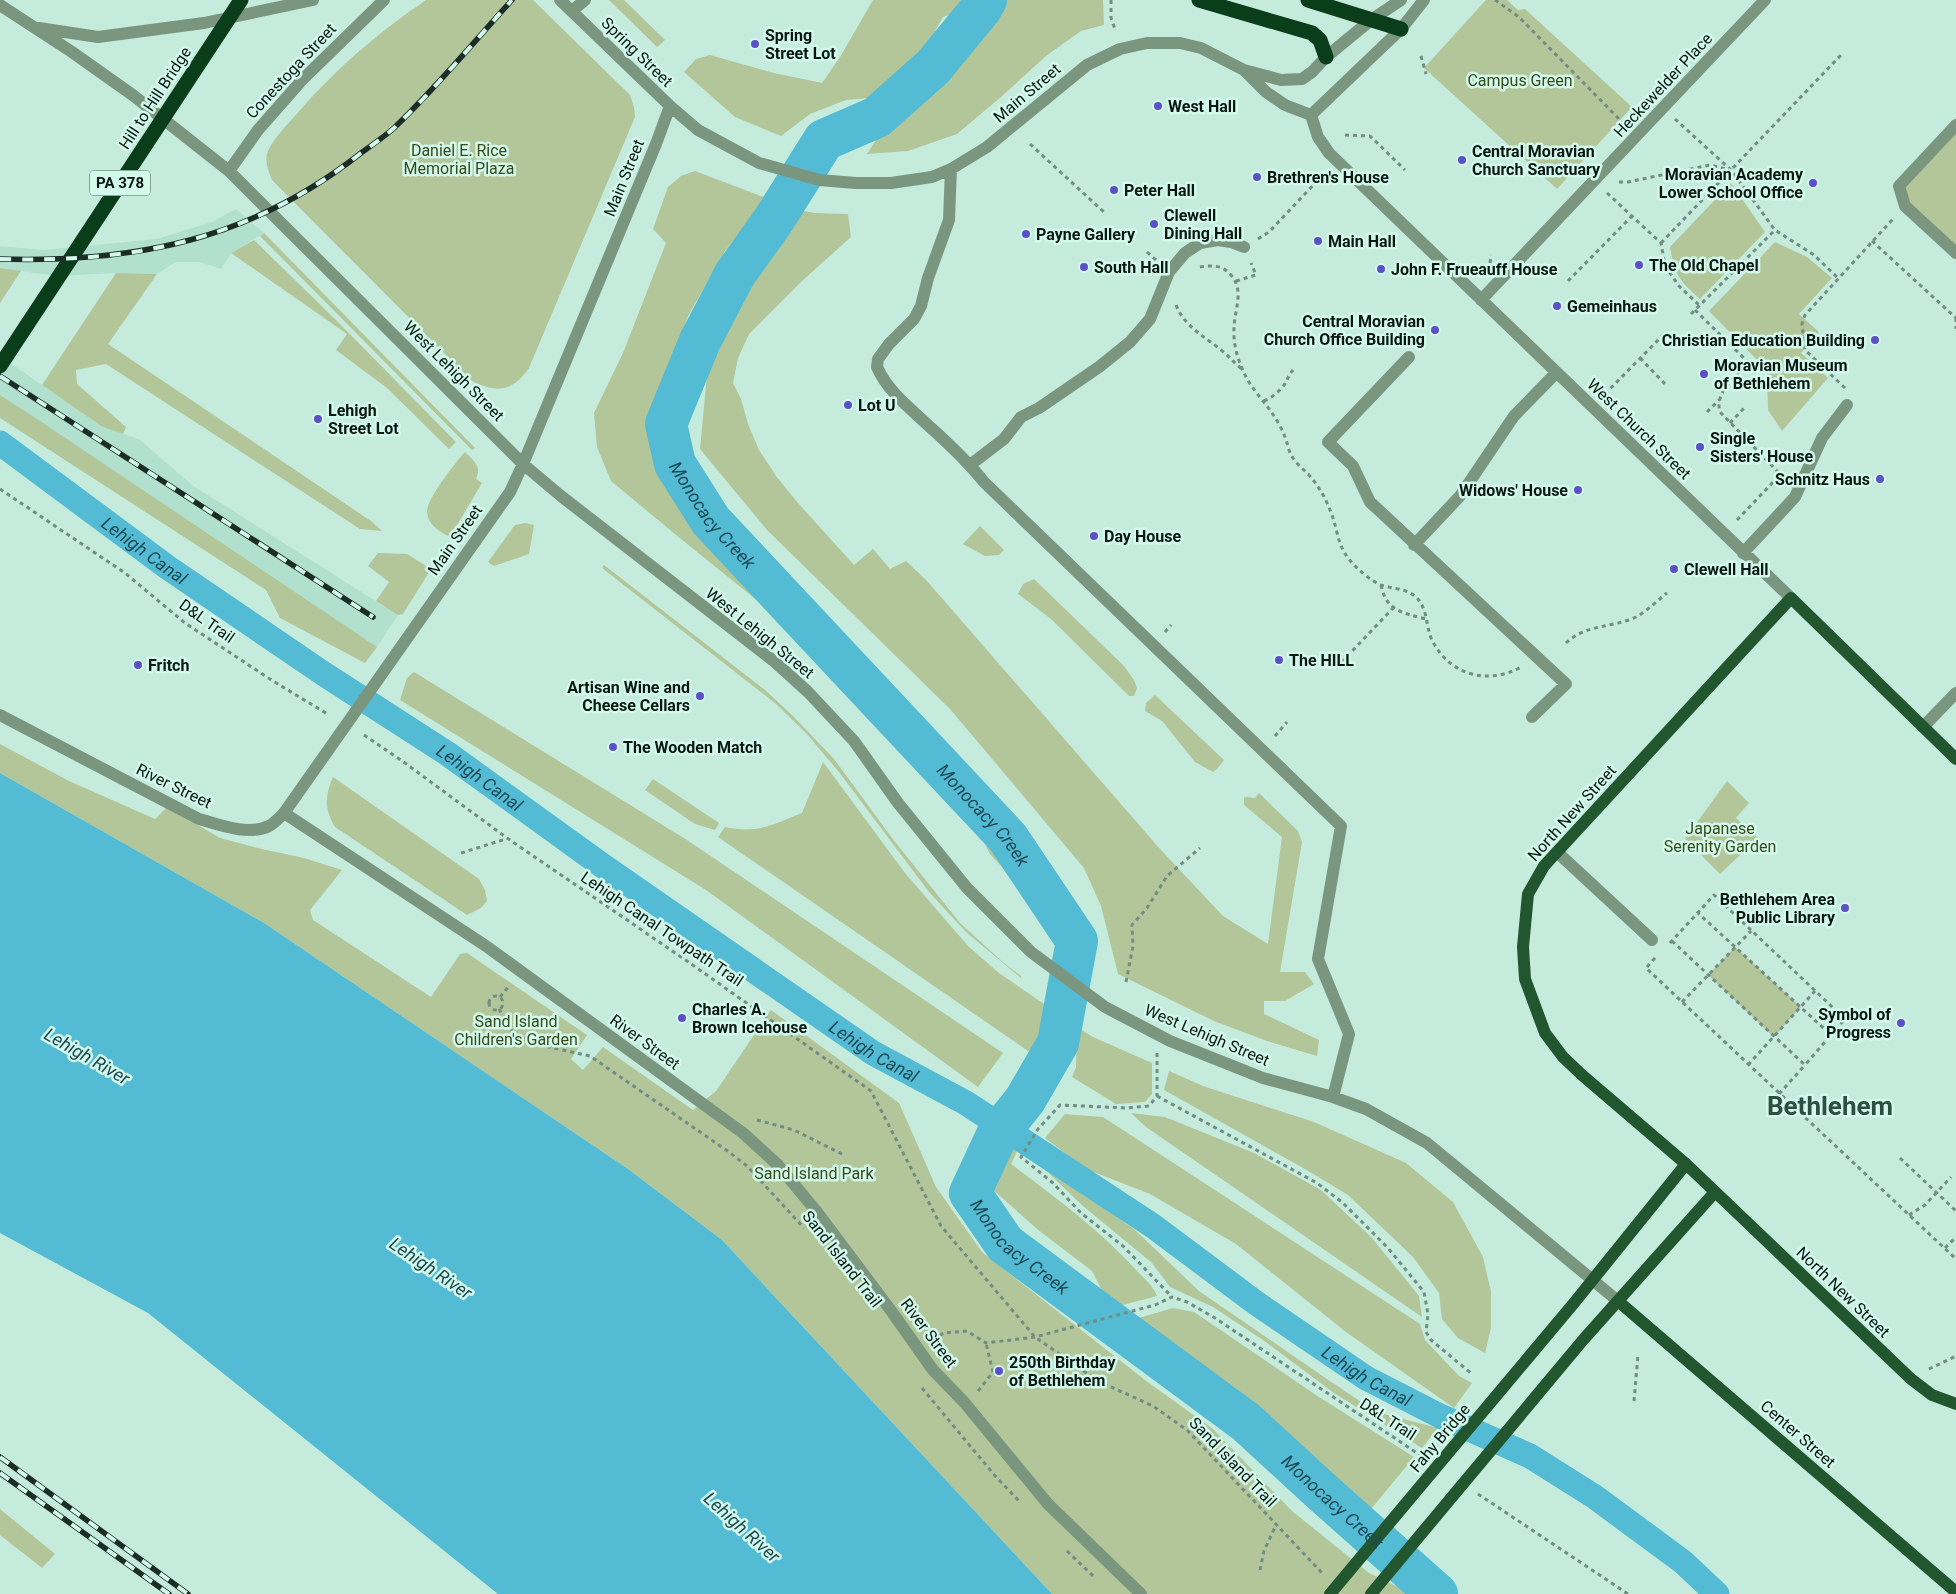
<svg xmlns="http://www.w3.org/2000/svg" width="1956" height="1594" font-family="Roboto,sans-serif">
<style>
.built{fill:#b1e0cf}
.green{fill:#b2c69a}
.water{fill:#54bbd4}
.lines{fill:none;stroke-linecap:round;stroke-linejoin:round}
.canal{stroke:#54bbd4;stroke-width:25}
.river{stroke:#54bbd4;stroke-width:42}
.path{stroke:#728d84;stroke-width:3;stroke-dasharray:4 4;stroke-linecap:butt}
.minor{stroke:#7b967f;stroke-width:12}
.major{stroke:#22562f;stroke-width:12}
.highway{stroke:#0a3e1b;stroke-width:15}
.rail-casing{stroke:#1c2d28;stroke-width:5.5}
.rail{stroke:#d2f9eb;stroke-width:4;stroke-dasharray:11;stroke-linecap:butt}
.poi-dot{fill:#5b50c8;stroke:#d2f9eb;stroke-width:2}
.labels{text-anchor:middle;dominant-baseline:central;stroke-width:5;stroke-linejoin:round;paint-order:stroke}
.shield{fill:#d2f9eb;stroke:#455b54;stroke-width:1}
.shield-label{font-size:15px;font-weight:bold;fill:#091713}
.poi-label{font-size:16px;font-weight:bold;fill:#091713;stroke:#d2f9eb;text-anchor:start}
.street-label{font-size:16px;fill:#091713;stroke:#d2f9eb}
.park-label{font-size:16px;fill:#374a18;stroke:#d2f9eb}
.water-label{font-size:18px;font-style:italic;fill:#1c4954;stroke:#d2f9eb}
.town-label{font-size:26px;font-weight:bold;fill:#2c4e43;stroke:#d2f9eb}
</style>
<rect width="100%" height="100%" fill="#c5ebdd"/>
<!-- built -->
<path class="built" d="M 236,209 L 264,233 L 231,253 L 221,269 L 200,262 L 176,262 L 157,274 L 116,273 L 57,276 L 0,268 L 0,246 L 44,250 L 157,239 L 212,222 Z
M 0,356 L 101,426 L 139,439 L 192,485 L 398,615 L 377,647 L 0,395 Z"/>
<!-- green -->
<path class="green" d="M 426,0 L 533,0 L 630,95 L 634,107 L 635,117 L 529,368 C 513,392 496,393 472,381 L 272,180 C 268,170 264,161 268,151 C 274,138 285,127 294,117 C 332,72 377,33 426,0 Z
M 609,0 L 624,0 L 665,40 L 657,47 Z
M 873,0 L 967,0 L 960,11 L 943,17 L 920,58 L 879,97 L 846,100 L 810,114 L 781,136 L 735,117 L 684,72 L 696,59 L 710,55 L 774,73 L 822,83 L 840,57 Z
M 1000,0 L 1103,0 L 1104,25 L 1081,31 L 1046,56 L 1001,97 L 957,134 L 908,151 L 867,154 L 885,126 L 927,94 L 984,32 Z
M 1486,0 L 1507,0 L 1518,10 L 1525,9 L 1632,107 L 1557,189 L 1424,68 Z
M 1956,125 L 1956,253 L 1905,206 L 1899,186 Z
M 695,171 L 766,198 L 725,251 L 688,316 L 660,399 L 652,445 L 672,496 L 742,572 L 814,639 L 858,684 L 1004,849 L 1036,904 L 990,854 L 975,823 L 826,656 L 681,539 L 611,481 L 597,447 L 594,413 L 623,353 L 666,243 L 653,229 L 668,187 L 681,176 Z
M 1731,183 L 1765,232 L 1700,299 C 1679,280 1675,276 1670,247 Z
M 799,210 L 815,213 L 848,214 L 851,237 L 802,281 L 749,334 L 738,358 L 733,383 L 741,399 L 748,424 L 759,450 L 776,476 L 798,503 L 854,565 L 873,549 L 890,569 L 906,561 L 927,581 L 1160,849 L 1223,916 L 1268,944 L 1282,837 L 1244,805 L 1244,797 L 1255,798 L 1259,793 L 1298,831 L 1302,842 L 1280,972 L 1305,972 L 1314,984 L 1285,1001 L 1264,1001 L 1264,1014 L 1319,1040 L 1317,1056 L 1267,1041 L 1214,1021 L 1118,974 L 1101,906 L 1084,868 L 950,709 L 767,530 L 700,449 L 707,375 L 732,310 L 772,242 Z
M 264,233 L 475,448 L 472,450 L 260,236 Z
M 254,240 L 338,322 L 456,442 L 449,449 L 387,388 L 336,350 L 347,334 L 231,253 Z
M 1775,242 L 1807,257 L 1832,278 L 1799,314 L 1819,332 L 1801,353 L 1828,378 L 1782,431 L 1768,410 L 1767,370 L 1709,311 Z
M 0,268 L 21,271 L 0,303 Z
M 116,273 L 157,274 L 108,344 L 371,521 L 382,531 L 360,529 L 106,364 L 76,370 L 77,384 L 126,427 L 123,434 L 101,426 L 42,385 Z
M 0,395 L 37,419 L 377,647 L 365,663 L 280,618 L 266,590 L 0,418 Z
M 465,452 C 474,461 482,466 476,479 L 482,483 L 450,537 C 440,532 428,525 427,512 C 427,498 456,462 465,452 Z
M 525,523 L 534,525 L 529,554 L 494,566 L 488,562 L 515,525 Z
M 980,526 L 1004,550 L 999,555 L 985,556 L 963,544 Z
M 378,553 L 407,554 L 431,569 L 403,614 L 398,615 L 376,601 L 389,582 L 368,566 Z
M 604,565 L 765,690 L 793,716 L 834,759 L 895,842 L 961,924 L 1004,963 L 1021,976 L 1021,978 L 966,932 L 929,892 L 839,772 L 806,733 L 775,703 L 602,568 Z
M 1034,579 L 1124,666 L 1134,680 L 1137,688 L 1134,696 L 1129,696 L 1051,619 L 1018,594 L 1023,584 Z
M 414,672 L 687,840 L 1003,1053 L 978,1087 L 706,890 L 400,700 L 407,678 Z
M 1155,695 L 1224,760 L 1217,769 L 1213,772 L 1195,762 L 1162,721 L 1145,711 L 1146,703 Z
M 0,744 L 69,781 L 155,819 L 167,807 L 220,838 L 262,849 L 304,858 L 342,870 L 310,910 L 313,920 L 431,997 L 460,954 L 467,953 L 587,1035 L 571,1059 L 583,1070 L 603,1047 L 693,1110 L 716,1091 L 771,1010 L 899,1103 L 936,1187 L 982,1252 L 1145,1380 L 1213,1429 L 1292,1511 L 1369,1573 L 1413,1594 L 1052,1594 L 722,1240 L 628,1169 L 264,923 L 0,773 Z
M 823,762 L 905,873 L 968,946 L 999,973 L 1050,1008 L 1031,1053 L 718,837 L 725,827 C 757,834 772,825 802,813 Z
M 333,777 L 479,879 L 485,890 L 487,901 L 481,908 L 467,915 L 335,827 C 324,809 325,795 333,777 Z
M 653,779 L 719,823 L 715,830 L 695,824 L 645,790 Z
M 1727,781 L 1749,803 L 1736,818 L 1758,838 L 1720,874 L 1685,839 Z
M 1735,947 L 1801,1007 L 1774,1037 L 1708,975 Z
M 1077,1027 L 1093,1037 L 1152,1063 L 1152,1094 L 1145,1102 L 1116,1104 L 1072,1077 L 1076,1067 Z
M 1169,1071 L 1203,1086 L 1314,1122 L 1406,1163 L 1453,1202 L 1483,1257 L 1491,1292 L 1491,1328 L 1485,1353 L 1458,1338 L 1442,1319 L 1439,1293 L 1413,1257 L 1348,1195 L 1305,1169 L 1164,1090 Z
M 1131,1113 L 1165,1117 L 1254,1153 L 1321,1190 L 1372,1238 L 1419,1296 L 1422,1317 L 1146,1127 Z
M 1065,1114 L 1103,1117 L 1420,1324 L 1425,1340 L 1459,1376 L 1472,1383 L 1454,1408 L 1346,1332 L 1236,1244 L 1150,1194 L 1086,1169 L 1045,1138 Z
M 1012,1140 L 1019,1147 L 1011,1164 C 1055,1197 1101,1231 1138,1272 C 1146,1280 1153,1286 1157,1296 L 1111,1308 L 1092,1271 L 1037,1229 L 990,1187 L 993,1159 Z
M 1034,1159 L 1135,1230 L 1199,1291 L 1324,1377 L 1376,1412 L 1438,1428 L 1422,1448 L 1334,1393 L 1263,1340 L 1213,1307 L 1170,1287 L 1152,1263 L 1083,1206 Z
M 1173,1308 L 1194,1312 L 1319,1397 L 1414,1457 L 1367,1514 L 1291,1453 L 1248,1402 L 1187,1368 L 1132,1320 Z
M 0,1509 L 55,1554 L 42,1568 L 0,1535 Z"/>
<!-- water -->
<path class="water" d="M 0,773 L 264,923 L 628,1169 L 722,1240 L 1052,1594 L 498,1594 L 148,1313 L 0,1233 Z"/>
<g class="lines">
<!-- canal -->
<path class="canal" id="s1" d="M 0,443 L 167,567 L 324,674 L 448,754 L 603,866 L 873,1053 L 966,1103 L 1048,1157 L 1153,1226 L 1256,1303 L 1366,1378 L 1440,1416 L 1530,1456 L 1595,1497 L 1683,1562 L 1717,1594"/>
<!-- river -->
<path class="river" id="s2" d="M 986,0 L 980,10 L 933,67 L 877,117 L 824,140 L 773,221 L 735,274 L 700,341 L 666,424 L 675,464 L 711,521 L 1008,838 L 1077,941 L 1058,1043 L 1025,1100 L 997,1135 L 970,1193 L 1005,1244 L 1246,1422 L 1320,1490 L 1437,1594"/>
<!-- path -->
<path class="path" d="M 1111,0 L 1111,18 L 1115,29
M 1495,0 L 1519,17 L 1623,123
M 1421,56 L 1426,74
M 1675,119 L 1731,170 L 1775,230 L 1814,255 L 1838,278
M 1345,135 L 1370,136 L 1405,170
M 1030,144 L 1105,213
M 1619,182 L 1628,182 L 1710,165 L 1730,170
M 1607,193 L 1661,243 L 1664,260 L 1670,273 L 1679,286 L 1699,305
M 1258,239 L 1269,232 L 1319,179
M 1872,241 L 1956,318
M 1661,243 L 1841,55
M 1147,252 L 1156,260
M 1490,263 L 1491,255
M 1200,267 C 1211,265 1223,265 1231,275 C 1245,291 1234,310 1234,329 C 1233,344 1238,360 1244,373 C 1251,388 1263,400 1272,413 C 1277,420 1282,429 1285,437 C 1288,444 1288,451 1293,458 C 1297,464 1303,469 1308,474 C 1318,485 1325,497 1330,510 C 1340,534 1335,546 1356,567 C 1363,573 1371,581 1381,585 C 1392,589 1406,588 1416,597 C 1429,610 1425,628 1433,642 C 1451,676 1489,685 1521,667
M 1236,281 L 1256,275 L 1251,263
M 1568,281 L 1632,216
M 1176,305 C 1185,327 1204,336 1221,350 C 1229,356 1234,363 1242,369
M 1695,310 L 1749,363 C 1736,375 1714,393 1720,412 L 1779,473 L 1778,477 L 1737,520
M 1691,314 L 1775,230
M 1956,318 L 1956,329
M 1640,358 L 1667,386
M 1845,388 L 1805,350 L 1802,324 L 1805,315 L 1893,219
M 1605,394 L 1665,333
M 1264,401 C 1270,399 1280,391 1284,385 C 1288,380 1287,377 1293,370
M 1707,412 L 1719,400
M 1730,423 L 1745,407
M 0,489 L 125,573 L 185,623 L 273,681 L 329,715
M 1381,585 C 1386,611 1403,613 1426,619
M 1165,632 L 1171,625
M 1566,643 C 1586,624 1612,628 1636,617 C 1647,611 1657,601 1667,593
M 1336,668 L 1394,607
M 364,735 L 405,763 L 507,838 L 687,961 L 871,1091 L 941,1226 L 1035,1337 L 1098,1381 L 1153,1406 L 1187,1430 L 1323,1574
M 1275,736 L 1287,722
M 461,853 L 506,839
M 1672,941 L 1805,1065 L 1831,1035 L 1698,913
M 1670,943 L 1714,895 L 1845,1019 L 1831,1035
M 1655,958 L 1646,968 L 1956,1259
M 1126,982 L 1133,946 L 1132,925 L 1147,908 L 1167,876 L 1200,848
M489 1003a7 7 0 1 1 14 0a7 7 0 1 1-14 0Z
M 500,997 L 509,986
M 1682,1002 L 1751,931
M 499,1009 L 513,1033 L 549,1047 L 590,1056 L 729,1152 L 747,1166 L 804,1228
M 1157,1053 L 1157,1096 L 1149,1106 L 1127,1108 L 1060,1105 L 1038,1129 L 1021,1157 L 1053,1183 L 1081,1213 L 1123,1246 L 1172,1297
M 1748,1065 L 1815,991
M 1779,1094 L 1805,1065
M 1157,1096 L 1317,1183 L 1343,1203 L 1388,1248 L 1424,1292 L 1428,1314 L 1426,1332 L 1431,1340 L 1472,1374
M 757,1120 L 794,1130 L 842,1154
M 1900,1158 L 1956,1211
M 1909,1215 L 1925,1205 L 1951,1177
M 1945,1248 L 1956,1237
M 934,1341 L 943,1333 L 967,1331 L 986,1343 L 1035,1337 L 1155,1305 L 1172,1297 L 1187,1302 L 1215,1318 L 1423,1457
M 1929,1369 L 1956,1356
M 922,1388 L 996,1477 L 1021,1503
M 978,1391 L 993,1372 L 986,1343
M 1634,1401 L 1638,1355
M 1478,1494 L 1628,1594
M 1067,1551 L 1093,1576
M 1260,1570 L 1264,1551 L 1276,1525"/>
<!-- minor -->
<path class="minor" d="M 560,0 L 670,106 L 698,130 L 759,163 L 819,180 L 856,183 L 891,183 L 932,177 L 951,169 L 987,147 L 1087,65 L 1120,49 L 1147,43 L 1180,43 L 1201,48 L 1244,70 L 1266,92 L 1285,105 L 1311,115
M 0,5 L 72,52 L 134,96 L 229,171 L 523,464 L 561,496 L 775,662 L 808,692 L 854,741 L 898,803 L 967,888 L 1031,952 L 1105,1007 L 1170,1041 L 1263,1078 L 1333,1097 L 1366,1109 L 1427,1143 L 1618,1301
M 572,11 L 585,0
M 39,28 L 98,37 L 204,23 L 313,0
M 1244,70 L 1281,80 L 1302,79 L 1312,72 L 1326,57 L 1371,20 L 1401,0
M 1311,115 L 1318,137 L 1329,153 L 1791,598
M 1311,115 L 1401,29 L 1424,0
M 1956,125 L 1899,186 L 1905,206 L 1956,253
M 951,169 L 949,220 L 928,278 L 921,306 L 914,319 L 889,344 L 878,359 L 877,367 C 888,392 911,409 930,427 C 949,444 968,462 984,482 L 1341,826 L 1318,959 L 1349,1034 L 1333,1097
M 229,171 L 258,130 L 302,80 L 384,0
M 1481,300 L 1765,0
M 1409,357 L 1328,442 L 1353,466 L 1370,502 L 1566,684 L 1532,717
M 970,465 L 1004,439 L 1021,417 L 1039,408 L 1099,367 L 1130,342 L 1150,319 L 1169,272 L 1185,253 L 1200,243 L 1218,240 L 1231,242 L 1244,247
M 1414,545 L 1460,496 L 1514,416 L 1556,373
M 1743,553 L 1795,497 L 1822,438 L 1847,405
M 0,715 L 199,819 C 220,825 248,836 269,826 C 275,823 280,817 284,813 L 486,946 L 743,1133 L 778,1165 L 817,1212 L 892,1312 L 933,1370 L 964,1402 L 1048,1504 L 1141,1594
M 1923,727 L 1956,693
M 284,813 L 510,492 L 523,464 L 656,144 L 670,106
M 1557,852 L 1652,940"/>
<!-- major -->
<path class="major" d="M 1956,759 L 1791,598 L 1544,866 L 1528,894 L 1523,947 L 1525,979 L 1545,1033 L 1563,1057 L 1582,1075 L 1686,1164 L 1911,1379 L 1932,1395 L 1956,1404
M 1618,1301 L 1956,1592
M 1330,1594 L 1574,1303 L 1686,1164
M 1371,1594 L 1583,1340 L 1715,1192"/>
<!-- highway -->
<path class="highway" d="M 1199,0 L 1312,33 L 1320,40 L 1326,57
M 1308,0 L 1401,29
M 0,366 L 241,0"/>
<!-- rail casing -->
<g class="rail-casing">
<path id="rail" d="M 0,259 C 137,263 252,239 361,153 C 372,145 384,137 394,128 C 436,88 473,43 512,0
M 0,376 L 373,617
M 0,1457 L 188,1594
M 0,1473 L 169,1594"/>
</g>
<!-- rail -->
<use href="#rail" class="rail"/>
</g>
<!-- markers -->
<g class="poi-dot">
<circle cx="755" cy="44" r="5"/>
<circle cx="1158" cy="106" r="5"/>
<circle cx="1462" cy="160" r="5"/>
<circle cx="1257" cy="177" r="5"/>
<circle cx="1813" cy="183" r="5"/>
<circle cx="1114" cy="190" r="5"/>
<circle cx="1154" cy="224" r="5"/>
<circle cx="1026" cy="234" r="5"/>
<circle cx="1318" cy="241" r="5"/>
<circle cx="1639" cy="265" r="5"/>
<circle cx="1084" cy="267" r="5"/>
<circle cx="1381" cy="269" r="5"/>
<circle cx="1557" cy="306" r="5"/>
<circle cx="1435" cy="330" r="5"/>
<circle cx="1875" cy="340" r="5"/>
<circle cx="1704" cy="374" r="5"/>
<circle cx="848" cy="405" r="5"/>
<circle cx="318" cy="419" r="5"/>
<circle cx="1700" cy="447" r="5"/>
<circle cx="1880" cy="479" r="5"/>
<circle cx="1578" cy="490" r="5"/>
<circle cx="1094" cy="536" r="5"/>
<circle cx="1674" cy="569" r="5"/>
<circle cx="1279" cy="660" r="5"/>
<circle cx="138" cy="665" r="5"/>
<circle cx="700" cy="696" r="5"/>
<circle cx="613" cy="747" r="5"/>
<circle cx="1845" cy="908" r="5"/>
<circle cx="682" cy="1018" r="5"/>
<circle cx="1901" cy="1023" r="5"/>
<circle cx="999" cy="1371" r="5"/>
</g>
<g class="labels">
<!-- shield labels -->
<rect class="shield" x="90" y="170.5" width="60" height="25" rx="4"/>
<g class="shield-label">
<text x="120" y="183">PA 378</text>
</g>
<!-- poi labels -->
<g class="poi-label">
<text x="765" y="35">Spring<tspan x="765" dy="18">Street Lot</tspan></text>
<text x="1168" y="106">West Hall</text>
<text x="1472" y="151">Central Moravian<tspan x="1472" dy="18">Church Sanctuary</tspan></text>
<text x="1803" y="174" text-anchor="end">Moravian Academy<tspan x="1803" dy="18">Lower School Office</tspan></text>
<text x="1267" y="177">Brethren's House</text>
<text x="1124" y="190">Peter Hall</text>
<text x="1164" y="215">Clewell<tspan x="1164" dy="18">Dining Hall</tspan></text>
<text x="1036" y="234">Payne Gallery</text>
<text x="1328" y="241">Main Hall</text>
<text x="1649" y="265">The Old Chapel</text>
<text x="1094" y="267">South Hall</text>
<text x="1391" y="269">John F. Frueauff House</text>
<text x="1567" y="306">Gemeinhaus</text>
<text x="1425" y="321" text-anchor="end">Central Moravian<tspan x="1425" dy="18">Church Office Building</tspan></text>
<text x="1865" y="340" text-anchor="end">Christian Education Building</text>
<text x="1714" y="365">Moravian Museum<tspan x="1714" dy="18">of Bethlehem</tspan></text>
<text x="858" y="405">Lot U</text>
<text x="328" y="410">Lehigh<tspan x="328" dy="18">Street Lot</tspan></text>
<text x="1710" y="438">Single<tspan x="1710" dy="18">Sisters' House</tspan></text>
<text x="1870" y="479" text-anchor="end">Schnitz Haus</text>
<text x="1568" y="490" text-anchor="end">Widows' House</text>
<text x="1104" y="536">Day House</text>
<text x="1684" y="569">Clewell Hall</text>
<text x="1289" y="660">The HILL</text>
<text x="148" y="665">Fritch</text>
<text x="690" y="687" text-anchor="end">Artisan Wine and<tspan x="690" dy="18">Cheese Cellars</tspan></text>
<text x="623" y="747">The Wooden Match</text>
<text x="1835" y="899" text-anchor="end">Bethlehem Area<tspan x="1835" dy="18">Public Library</tspan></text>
<text x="692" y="1009">Charles A.<tspan x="692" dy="18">Brown Icehouse</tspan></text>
<text x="1891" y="1014" text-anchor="end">Symbol of<tspan x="1891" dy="18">Progress</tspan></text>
<text x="1009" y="1362">250th Birthday<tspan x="1009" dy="18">of Bethlehem</tspan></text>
</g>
<!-- street labels -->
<g class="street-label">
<text transform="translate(637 52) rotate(44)">Spring Street</text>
<text transform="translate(291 71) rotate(-47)">Conestoga Street</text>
<text transform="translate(1663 85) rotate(-47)">Heckewelder Place</text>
<text transform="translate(1027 93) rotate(-40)">Main Street</text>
<text transform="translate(155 98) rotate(-57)">Hill to Hill Bridge</text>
<text transform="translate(624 178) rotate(-68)">Main Street</text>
<text transform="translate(454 371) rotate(45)">West Lehigh Street</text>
<text transform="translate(1639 429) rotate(44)">West Church Street</text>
<text transform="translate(455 540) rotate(-55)">Main Street</text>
<text transform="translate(207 621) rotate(35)">D&amp;L Trail</text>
<text transform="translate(760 633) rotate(39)">West Lehigh Street</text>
<text transform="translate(174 786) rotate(26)">River Street</text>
<text transform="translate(1572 813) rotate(-48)">North New Street</text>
<text transform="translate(662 929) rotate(34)">Lehigh Canal Towpath Trail</text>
<text transform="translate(1207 1035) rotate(23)">West Lehigh Street</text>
<text transform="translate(645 1042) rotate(36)">River Street</text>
<text transform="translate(842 1259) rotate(52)">Sand Island Trail</text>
<text transform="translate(1843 1292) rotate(44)">North New Street</text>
<text transform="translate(929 1333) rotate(53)">River Street</text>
<text transform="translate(1388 1419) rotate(33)">D&amp;L Trail</text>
<text transform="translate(1798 1434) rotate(41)">Center Street</text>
<text transform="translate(1440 1438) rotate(-50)">Fahy Bridge</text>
<text transform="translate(1233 1462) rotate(46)">Sand Island Trail</text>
</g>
<!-- park labels -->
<g class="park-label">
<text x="1520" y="80">Campus Green</text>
<text x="459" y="150">Daniel E. Rice<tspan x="459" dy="18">Memorial Plaza</tspan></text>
<text x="1720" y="828">Japanese<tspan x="1720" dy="18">Serenity Garden</tspan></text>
<text x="516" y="1021">Sand Island<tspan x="516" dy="18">Children's Garden</tspan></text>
<text x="814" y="1173">Sand Island Park</text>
</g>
<!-- water labels -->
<g class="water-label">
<text stroke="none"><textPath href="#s2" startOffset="649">Monocacy Creek</textPath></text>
<text stroke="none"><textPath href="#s1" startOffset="180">Lehigh Canal</textPath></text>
<text stroke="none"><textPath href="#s1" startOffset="585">Lehigh Canal</textPath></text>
<text stroke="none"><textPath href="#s2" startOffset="1054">Monocacy Creek</textPath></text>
<text stroke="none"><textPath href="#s1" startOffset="1065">Lehigh Canal</textPath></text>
<text transform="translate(87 1056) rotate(30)">Lehigh River</text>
<text stroke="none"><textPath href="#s2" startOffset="1564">Monocacy Creek</textPath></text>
<text transform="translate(431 1268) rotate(34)">Lehigh River</text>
<text stroke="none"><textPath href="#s1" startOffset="1656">Lehigh Canal</textPath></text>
<text stroke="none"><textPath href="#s2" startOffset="1969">Monocacy Creek</textPath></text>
<text transform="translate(742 1527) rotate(42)">Lehigh River</text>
</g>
<!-- town labels -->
<g class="town-label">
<text x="1830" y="1106">Bethlehem</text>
</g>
</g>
</svg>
